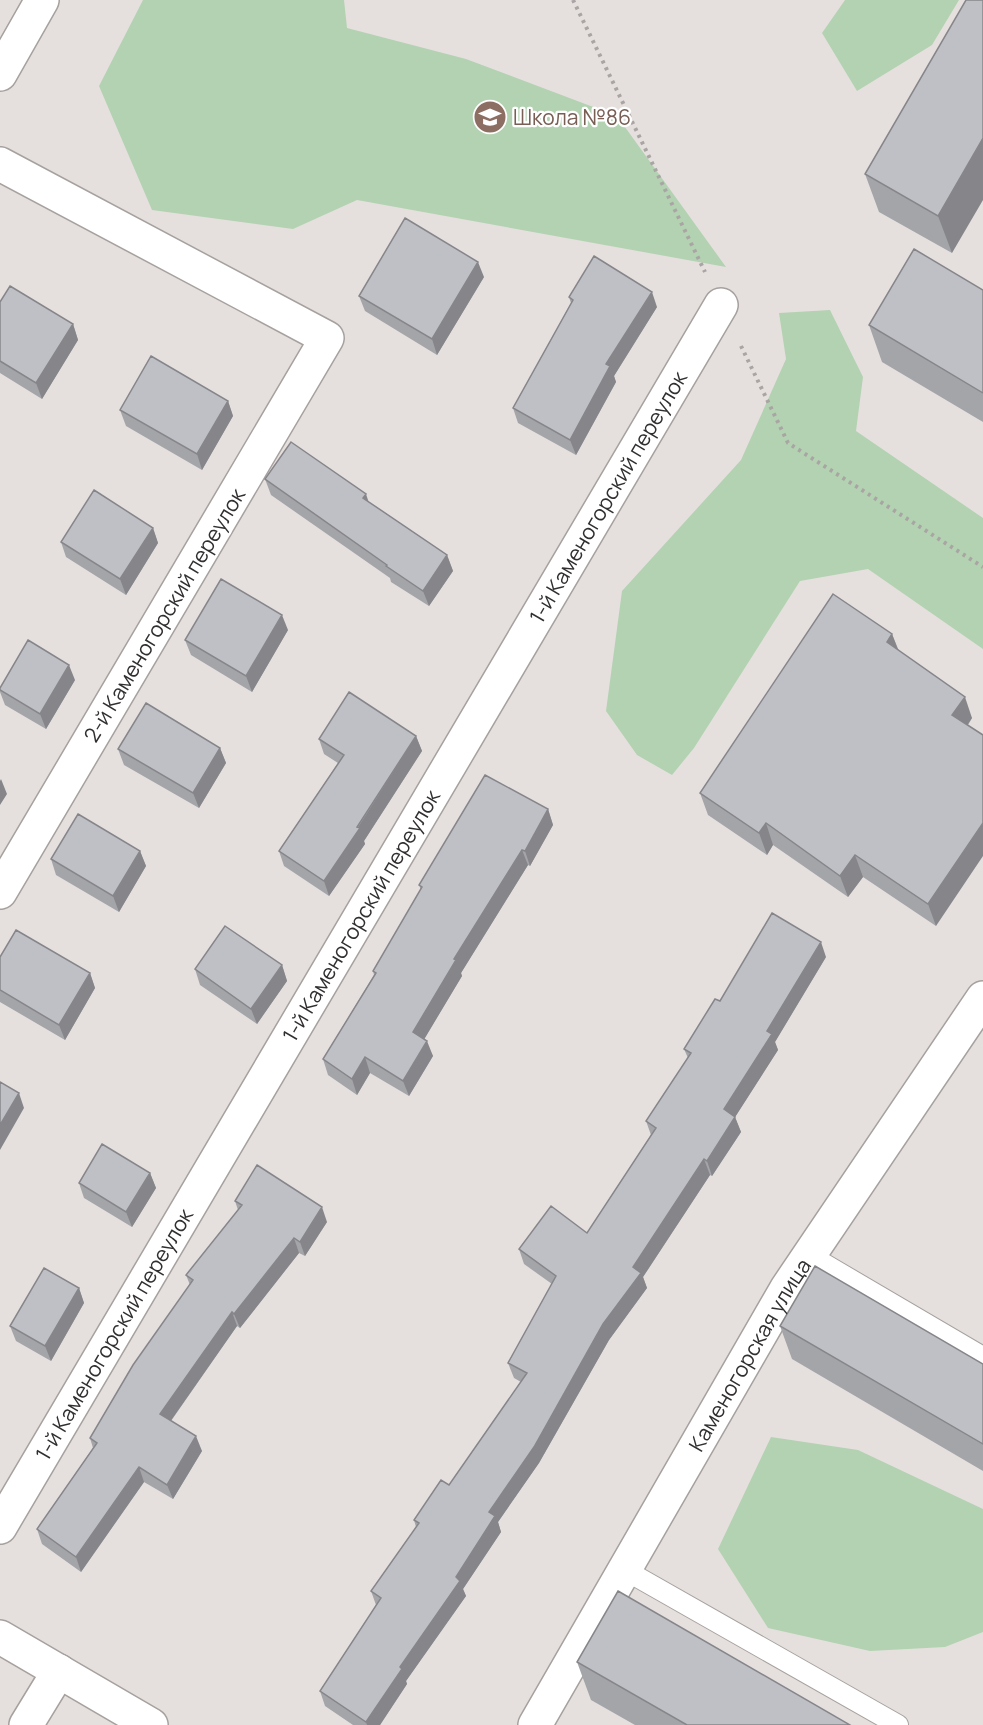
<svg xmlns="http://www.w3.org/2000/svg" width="983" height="1725" font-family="Manrope,sans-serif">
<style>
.green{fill:#b3d2b1}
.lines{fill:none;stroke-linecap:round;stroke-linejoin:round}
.service-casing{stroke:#a6a19f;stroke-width:22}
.minor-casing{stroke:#a6a19f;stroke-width:36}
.tertiary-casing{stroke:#a6a19f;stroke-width:36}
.path{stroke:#a9a5a4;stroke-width:4;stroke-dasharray:3 4.5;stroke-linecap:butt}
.service{stroke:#fff;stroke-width:20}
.minor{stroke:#fff;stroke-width:33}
.tertiary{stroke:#fff;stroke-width:33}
.wall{fill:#a4a5a9}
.shaded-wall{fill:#86868a}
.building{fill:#bfc0c5;stroke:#86868a;stroke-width:1.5}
.labels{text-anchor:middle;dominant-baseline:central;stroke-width:4.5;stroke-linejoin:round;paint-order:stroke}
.education-label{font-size:21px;fill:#785e54;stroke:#fff;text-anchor:start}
.street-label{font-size:21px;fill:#312f2f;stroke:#fff}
</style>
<rect width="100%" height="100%" fill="#e5e0de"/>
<!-- green -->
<path class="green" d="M 143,0 L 344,0 L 347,28 L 466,59 L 617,116 L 726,267 L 357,200 L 293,229 L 152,210 L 99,86 Z
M 845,0 L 959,0 L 932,45 L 857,91 L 822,33 Z
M 830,310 L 863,377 L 856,431 L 983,518 L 983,649 L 868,569 L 800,581 L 694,748 L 672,775 L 637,755 L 606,711 L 622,591 L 741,460 L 786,359 L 779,313 Z
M 771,1437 L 858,1450 L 983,1509 L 983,1632 L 945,1647 L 870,1651 L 768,1628 L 718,1549 Z"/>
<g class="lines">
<!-- service casing -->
<g class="service-casing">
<path id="service" d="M 809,1255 L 983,1357
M 625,1570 L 898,1725"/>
</g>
<!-- minor casing -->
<g class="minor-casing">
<g id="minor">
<path d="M 0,164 L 327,338 L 0,892"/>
<path id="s1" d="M 0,1527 L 721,305"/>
<path d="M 26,1725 L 59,1671"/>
<path id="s2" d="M 535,1725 L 787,1288 L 983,998"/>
</g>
</g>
<!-- tertiary casing -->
<g class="tertiary-casing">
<path id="tertiary" d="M 0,74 L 42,0
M 0,1637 L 151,1725"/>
</g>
<!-- path -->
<path class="path" d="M 573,0 L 705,272
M 741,346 L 788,443 L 983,567"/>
<!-- service -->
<use href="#service" class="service"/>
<!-- minor -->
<use href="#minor" class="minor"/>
<!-- tertiary -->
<use href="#tertiary" class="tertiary"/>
</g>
<!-- wall -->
<path class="wall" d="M 966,0 L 952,253 L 879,212 L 865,174 Z
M 484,277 L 437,355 L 365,311 L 359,296 Z
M 983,290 L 983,422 L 882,362 L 869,325 Z
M 569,297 L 657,307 L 614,376 L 616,382 L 576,455 L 518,423 L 513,408 L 571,303 Z
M 0,302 L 73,324 L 78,340 L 42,399 L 0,373 Z
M 228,401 L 233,416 L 202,470 L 126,426 L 120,410 Z
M 265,479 L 369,502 L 447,555 L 453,571 L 429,606 L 391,582 L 390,578 L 271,495 Z
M 153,528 L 158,543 L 126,595 L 66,557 L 61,542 Z
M 288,630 L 252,692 L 191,655 L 185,640 Z
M 892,634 L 899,651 L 972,718 L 968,725 L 936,926 L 863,877 L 848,897 L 773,845 L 767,855 L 708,815 L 700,793 Z
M 75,680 L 46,729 L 5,705 L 0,692 L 0,688 Z
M 416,736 L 422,751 L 364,841 L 365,844 L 329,896 L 284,866 L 279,851 L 338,763 L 324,754 L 319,739 Z
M 220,748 L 226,763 L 199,808 L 124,765 L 118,749 Z
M 548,809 L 553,825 L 530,866 L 528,865 L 461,973 L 462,976 L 424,1039 L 433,1056 L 409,1096 L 370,1073 L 357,1095 L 328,1075 L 323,1059 L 374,975 L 373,971 L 421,890 L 419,885 Z
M 140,851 L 146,866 L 119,912 L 56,875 L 51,859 Z
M 0,957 L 90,973 L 95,988 L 65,1040 L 0,1002 Z
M 826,957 L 775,1042 L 778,1050 L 735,1117 L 741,1132 L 712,1176 L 710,1175 L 643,1277 L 647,1288 L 609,1340 L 539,1463 L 498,1522 L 501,1532 L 463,1589 L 466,1596 L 406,1681 L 407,1684 L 380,1725 L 353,1725 L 325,1706 L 320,1691 L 376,1605 L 371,1591 L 416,1527 L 414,1520 L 449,1485 L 521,1382 L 514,1378 L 508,1363 L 552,1284 L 524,1264 L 519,1249 L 587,1233 L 651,1135 L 646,1121 L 688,1058 L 684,1049 L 720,1001 Z
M 282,965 L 287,981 L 257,1024 L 200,985 L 195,969 Z
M 150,1173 L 156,1188 L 132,1227 L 84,1198 L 79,1183 Z
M 235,1201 L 327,1222 L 305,1256 L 299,1253 L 240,1328 L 237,1326 L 171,1421 L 202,1451 L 173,1499 L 144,1482 L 81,1572 L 42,1544 L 37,1529 L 93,1448 L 90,1438 L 190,1285 L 186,1275 L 238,1210 Z
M 79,1288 L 84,1303 L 51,1361 L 16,1341 L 10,1326 Z
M 780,1326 L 983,1364 L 983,1471 L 792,1359 Z
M 577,1662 L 850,1725 L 635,1725 L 591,1700 Z"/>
<!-- shaded-wall -->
<path class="shaded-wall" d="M 983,138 L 983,200 L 952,253 L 938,216 Z
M 478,262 L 484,277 L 437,355 L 432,339 Z
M 652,292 L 657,307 L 614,376 L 616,382 L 576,455 L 570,440 L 606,364 Z
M 73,324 L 78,340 L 42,399 L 36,383 Z
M 228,401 L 233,416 L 202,470 L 197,454 Z
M 366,494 L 371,509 L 363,498 Z
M 153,528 L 158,543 L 126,595 L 120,579 Z
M 447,555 L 453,571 L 429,606 L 423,591 Z
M 282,615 L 288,630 L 252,692 L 246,676 Z
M 892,634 L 900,655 L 887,642 Z
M 69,665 L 75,680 L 46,729 L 40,714 Z
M 965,697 L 972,718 L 960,736 L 952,715 Z
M 416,736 L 422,751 L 364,841 L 365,844 L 329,896 L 324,881 Z
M 220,748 L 226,763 L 199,808 L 193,793 Z
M 1,779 L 7,794 L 0,805 L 0,781 Z
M 548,809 L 553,825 L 530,866 L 525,851 Z
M 766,823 L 773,845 L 767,855 L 759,833 Z
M 983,823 L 983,856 L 936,926 L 928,904 Z
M 522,850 L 528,865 L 461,973 L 462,976 L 419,1048 L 413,1032 L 454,959 Z
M 140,851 L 146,866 L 119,912 L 113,896 Z
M 855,855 L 863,877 L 848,897 L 840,876 Z
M 821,942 L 826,957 L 775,1042 L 778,1050 L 730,1125 L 724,1109 L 767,1031 Z
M 282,965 L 287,981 L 257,1024 L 251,1009 Z
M 90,973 L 95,988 L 65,1040 L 59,1025 Z
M 427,1041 L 433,1056 L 409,1096 L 403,1081 Z
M 365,1057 L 370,1073 L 357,1095 L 352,1079 Z
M 19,1093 L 24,1108 L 0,1150 L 0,1125 Z
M 735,1117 L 741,1132 L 712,1176 L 707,1161 Z
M 704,1159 L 710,1175 L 643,1277 L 647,1288 L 609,1340 L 539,1463 L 498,1522 L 501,1532 L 463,1589 L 466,1596 L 406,1681 L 407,1684 L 380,1725 L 367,1725 L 366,1722 L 456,1577 L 489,1512 L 633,1267 Z
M 150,1173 L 156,1188 L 132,1227 L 126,1212 Z
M 322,1207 L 327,1222 L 305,1256 L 300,1242 Z
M 294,1238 L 299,1253 L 240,1328 L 234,1314 Z
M 79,1288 L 84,1303 L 51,1361 L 45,1346 Z
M 232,1312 L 237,1326 L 165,1429 L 160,1414 Z
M 196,1436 L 202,1451 L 173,1499 L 167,1485 Z
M 139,1467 L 144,1482 L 81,1572 L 76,1557 Z"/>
<!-- building -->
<path class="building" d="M 966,0 L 983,0 L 983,138 L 938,216 L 865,174 Z
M 405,218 L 478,262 L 432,339 L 359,296 Z
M 914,249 L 983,290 L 983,393 L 869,325 Z
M 594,256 L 652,292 L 606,364 L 610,366 L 570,440 L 513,408 L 573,300 L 569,297 Z
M 10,286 L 73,324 L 36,383 L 0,361 L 0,302 Z
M 151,356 L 228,401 L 197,454 L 120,410 Z
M 291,442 L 366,494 L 363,498 L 447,555 L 423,591 L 386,566 L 387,565 L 265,479 Z
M 94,490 L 153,528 L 120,579 L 61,542 Z
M 221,579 L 282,615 L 246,676 L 185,640 Z
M 833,594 L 892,634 L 887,642 L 965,697 L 952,715 L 983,735 L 983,823 L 928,904 L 855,855 L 840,876 L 766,823 L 759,833 L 700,793 Z
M 28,640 L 69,665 L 40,714 L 0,690 L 0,688 Z
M 349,692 L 416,736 L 357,827 L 360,828 L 324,881 L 279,851 L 344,755 L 319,739 Z
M 146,703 L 220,748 L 193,793 L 118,749 Z
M 485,775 L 548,809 L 525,851 L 522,850 L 454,959 L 456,960 L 413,1032 L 427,1041 L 403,1081 L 365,1057 L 352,1079 L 323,1059 L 376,973 L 373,971 L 422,887 L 419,885 Z
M 78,814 L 140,851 L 113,896 L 51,859 Z
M 772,913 L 821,942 L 767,1031 L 772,1034 L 724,1109 L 735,1117 L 707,1161 L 704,1159 L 633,1267 L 641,1273 L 603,1324 L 534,1447 L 489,1512 L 495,1516 L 456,1577 L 460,1581 L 400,1667 L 402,1669 L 366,1722 L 320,1691 L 381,1598 L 371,1591 L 419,1523 L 414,1520 L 441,1480 L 449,1485 L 527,1373 L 508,1363 L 556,1276 L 519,1249 L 551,1206 L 587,1233 L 656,1128 L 646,1121 L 691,1053 L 684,1049 L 715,999 L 720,1001 Z
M 225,926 L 282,965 L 251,1009 L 195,969 Z
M 16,930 L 90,973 L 59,1025 L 0,990 L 0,957 Z
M 0,1082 L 19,1093 L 0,1125 Z
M 102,1144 L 150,1173 L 126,1212 L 79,1183 Z
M 257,1165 L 322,1207 L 300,1242 L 294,1238 L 234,1314 L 232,1312 L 160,1414 L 196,1436 L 167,1485 L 139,1467 L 76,1557 L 37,1529 L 97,1443 L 90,1438 L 133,1365 L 193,1280 L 186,1275 L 242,1205 L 235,1201 Z
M 815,1266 L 983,1364 L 983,1444 L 780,1326 Z
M 44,1268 L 79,1288 L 45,1346 L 10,1326 Z
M 618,1591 L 850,1725 L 687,1725 L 577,1662 Z"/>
<!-- icons -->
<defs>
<g id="school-disc" transform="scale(1.725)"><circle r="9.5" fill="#8d6e63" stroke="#fff"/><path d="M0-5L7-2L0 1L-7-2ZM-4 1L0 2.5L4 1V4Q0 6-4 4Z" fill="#fff"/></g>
</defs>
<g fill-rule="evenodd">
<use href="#school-disc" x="490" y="117"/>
</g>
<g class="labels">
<!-- education labels -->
<g class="education-label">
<text x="513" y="117">Школа №86</text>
</g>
<!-- street labels -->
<g class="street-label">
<text stroke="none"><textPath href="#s1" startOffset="1196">1-й Каменогорский переулок</textPath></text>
<text transform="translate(164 615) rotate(-59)">2-й Каменогорский переулок</text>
<text stroke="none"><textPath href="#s1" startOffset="710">1-й Каменогорский переулок</textPath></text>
<text stroke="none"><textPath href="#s1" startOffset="224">1-й Каменогорский переулок</textPath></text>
<text stroke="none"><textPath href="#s2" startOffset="428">Каменогорская улица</textPath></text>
</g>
</g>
</svg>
